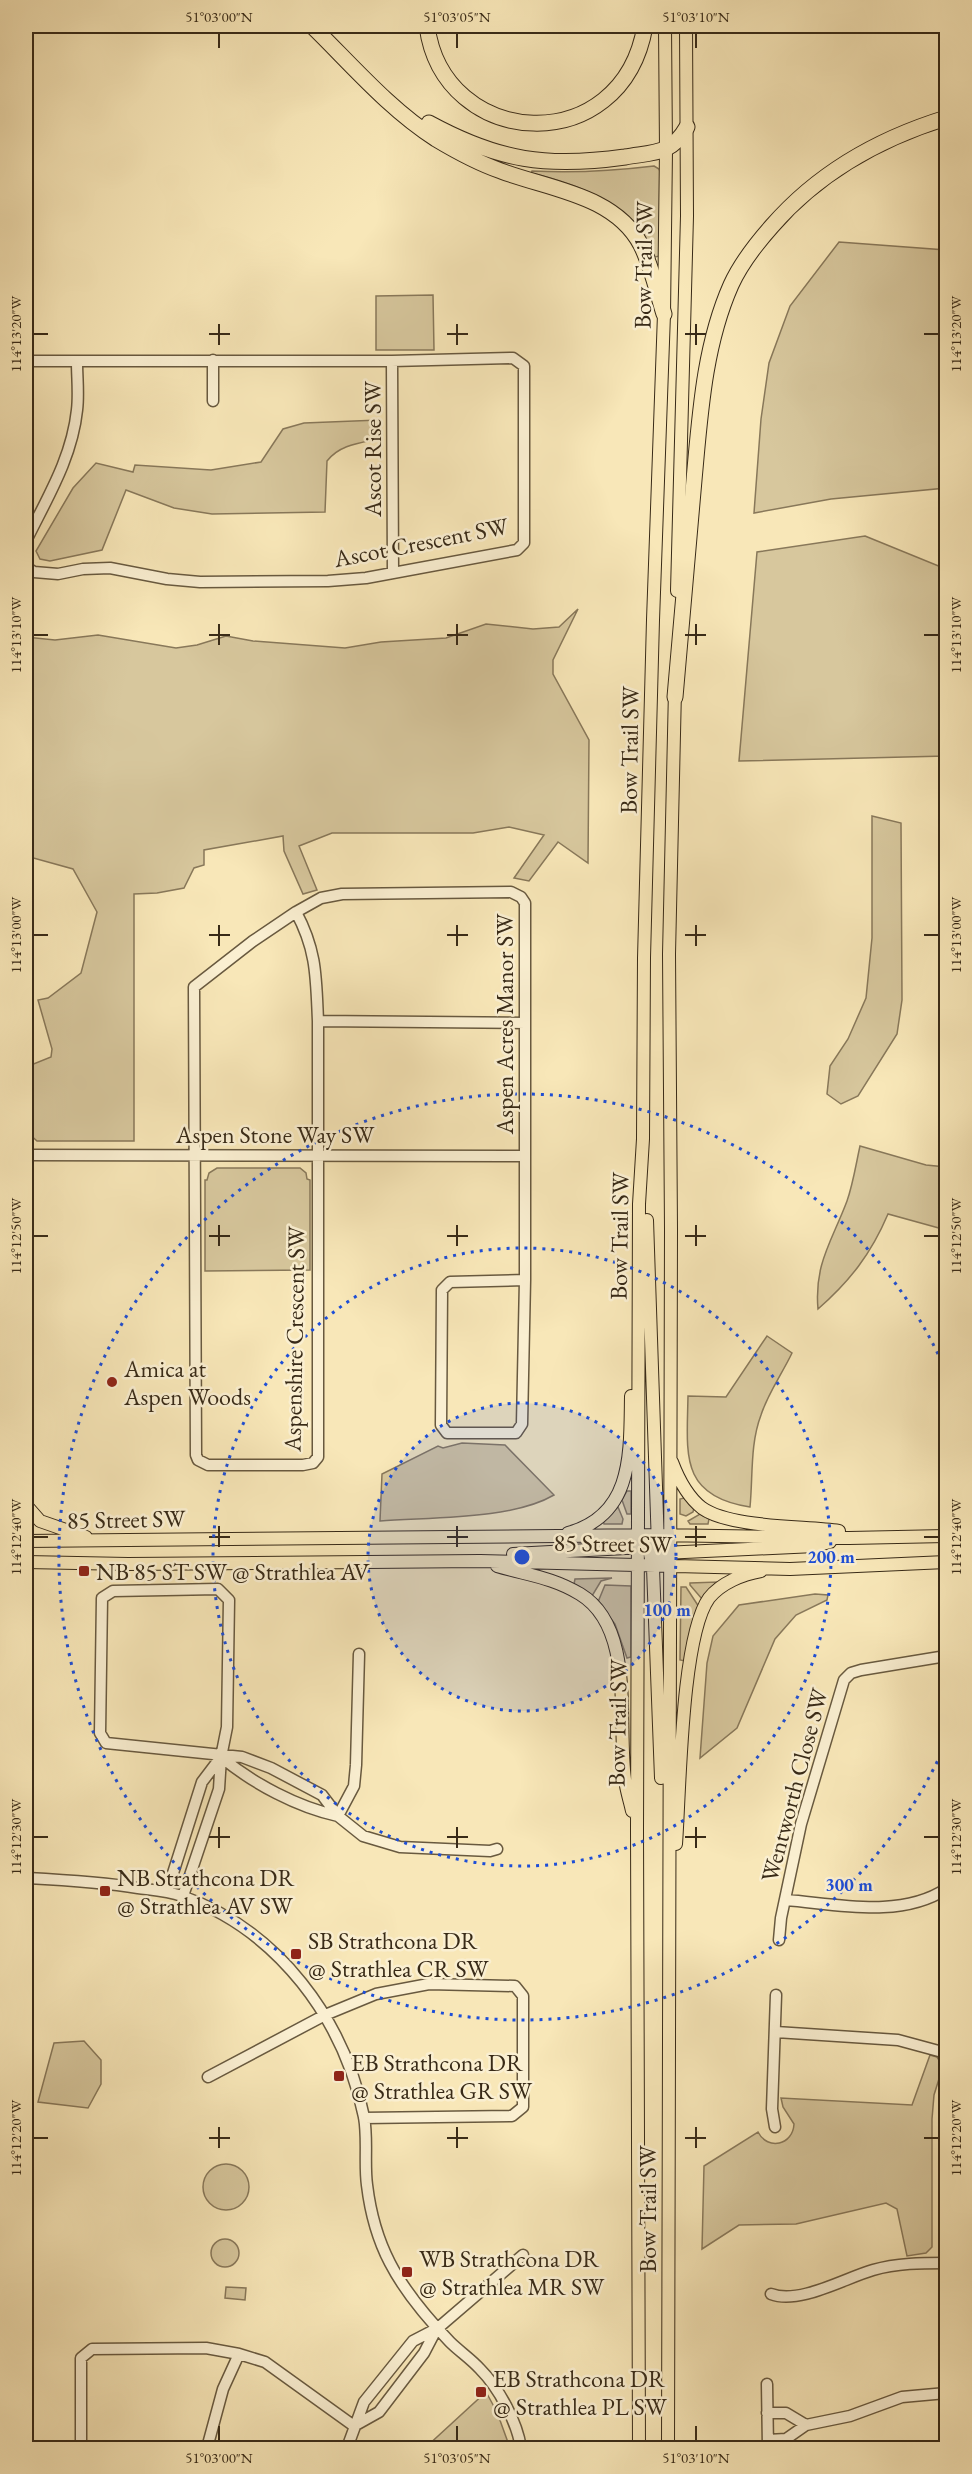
<svg xmlns="http://www.w3.org/2000/svg" width="972" height="2474" font-family="'EB Garamond',serif">
<style>
.green{fill:#d7c79d;stroke:#88785a;stroke-width:1.5}
.lines{fill:none;stroke-linecap:round;stroke-linejoin:round}
.minor-casing{stroke:#68593f;stroke-width:13}
.major-casing{stroke:#382a17;stroke-width:14}
.highway-casing{stroke:#382a17;stroke-width:17}
.minor{stroke:#faefd1;stroke-width:10}
.major{stroke:#f8e7b8;stroke-width:12}
.highway{stroke:#f8e7b8;stroke-width:15}
.ticks{fill:none;stroke:#382a17;stroke-width:2}
.ring{fill:none;stroke:#1d4ed8;stroke-width:3;stroke-dasharray:3 6}
.poi-dot{fill:#8f2418;stroke:#faefd1;stroke-width:2}
.labels{text-anchor:middle;dominant-baseline:central;stroke-width:5;stroke-linejoin:round;paint-order:stroke}
.street-label{font-size:24px;fill:#382a17;stroke:#faefd1}
.poi-label{font-size:24px;fill:#382a17;stroke:#faefd1;text-anchor:start}
.centre{fill:#1d4ed8;stroke:#faefd1;stroke-width:3}
.ring-label{font-size:18px;text-anchor:middle;font-weight:bold;fill:#1d4ed8;stroke:#faefd1;stroke-width:5;stroke-linejoin:round;paint-order:stroke}
.neatline{fill:none;stroke:#382a17;stroke-width:2}
.ticks-label{font-size:15px;text-anchor:middle;fill:#382a17}
</style>
<rect width="100%" height="100%" fill="#f8e7b8"/>
<filter id="stains"><feTurbulence type="fractalNoise" baseFrequency=".00333" numOctaves="4"/><feColorMatrix values="0 0 0 0 .2 0 0 0 0 .09 0 0 0 0 .02 0 0 0 .5 -.17"/></filter>
<radialGradient id="worn" r=".72"><stop offset=".6" stop-color="#630" stop-opacity="0"/><stop offset="1" stop-color="#630" stop-opacity=".3"/></radialGradient>
<!-- green -->
<path class="green" d="M 654,166 L 659,169 L 661,174 L 660,256 L 655,257 C 635,205 581,185 531,173 L 532,171 C 573,173 613,171 654,166 Z
M 839,242 L 946,250 L 946,324 L 939,361 L 946,384 L 946,488 L 831,499 L 754,513 L 761,419 L 769,363 L 790,306 Z
M 433,295 L 434,350 L 376,350 L 376,296 Z
M 379,420 L 378,439 C 359,443 339,445 327,461 L 325,512 L 212,514 L 174,508 L 126,490 L 102,550 L 50,561 L 40,559 L 36,551 L 73,488 L 96,463 L 133,472 L 135,465 L 211,470 L 261,462 L 283,429 L 304,423 Z
M 865,536 L 946,569 L 946,756 L 739,761 L 757,552 Z
M 578,609 L 553,660 L 553,674 L 589,740 L 588,863 L 558,842 L 529,881 L 514,878 L 544,835 L 509,827 L 473,833 L 332,833 L 299,846 L 317,890 L 303,894 L 284,851 L 283,836 L 204,850 L 204,865 L 194,868 L 184,888 L 157,893 L 134,894 L 134,1141 L 37,1141 L 26,1131 L 26,1067 L 51,1057 L 52,1049 L 38,1000 L 48,998 L 81,973 L 97,912 L 73,869 L 26,856 L 26,637 L 55,640 L 98,635 L 176,648 L 197,645 L 226,636 L 253,641 L 345,648 L 381,642 L 446,638 L 486,624 L 533,629 L 559,627 Z
M 872,816 L 901,823 L 902,1000 L 897,1034 L 858,1096 L 841,1104 L 827,1094 L 830,1066 L 848,1039 L 866,998 L 872,938 Z
M 860,1146 L 926,1165 L 946,1167 L 946,1230 L 888,1214 C 871,1254 850,1281 818,1309 C 814,1264 832,1241 847,1201 C 853,1184 856,1164 860,1146 Z
M 217,1168 L 300,1168 L 306,1173 L 307,1179 L 310,1180 L 310,1270 L 205,1271 L 205,1180 L 207,1180 L 209,1173 Z
M 767,1336 L 792,1353 C 782,1374 768,1393 761,1415 C 750,1444 753,1476 750,1507 C 679,1496 687,1454 688,1396 L 726,1397 Z
M 462,1443 L 505,1445 L 554,1495 C 511,1520 431,1517 380,1521 L 382,1474 L 438,1446 L 443,1448 Z
M 627,1491 L 631,1491 L 631,1514 L 627,1514 L 622,1500 Z
M 684,1498 L 694,1508 L 693,1512 L 686,1516 L 680,1514 L 680,1499 Z
M 618,1507 L 623,1519 L 622,1524 L 604,1524 L 603,1520 Z
M 700,1514 L 709,1519 L 708,1524 L 690,1524 L 688,1521 Z
M 612,1578 L 601,1581 L 592,1596 L 574,1584 L 575,1579 Z
M 718,1582 L 702,1599 L 690,1585 L 690,1583 Z
M 605,1585 L 631,1586 L 631,1657 L 627,1658 L 615,1624 L 598,1602 Z
M 681,1587 L 686,1587 L 699,1607 L 685,1661 L 680,1660 Z
M 815,1594 L 828,1595 L 827,1600 L 796,1615 L 775,1639 L 737,1728 L 700,1758 L 707,1663 L 713,1636 L 739,1605 Z
M 84,2041 L 101,2060 L 101,2084 L 88,2108 L 38,2102 L 54,2043 Z
M 930,2055 L 937,2057 L 943,2066 L 934,2095 L 932,2119 L 932,2247 L 926,2253 L 907,2256 L 897,2209 L 886,2203 L 796,2224 L 739,2225 L 702,2249 L 704,2166 L 758,2132 C 768,2151 793,2145 794,2124 L 783,2107 L 781,2098 L 912,2105 Z
M203 2187a23 23 0 1 1 46 0a23 23 0 1 1-46 0Z
M211 2253a14 14 0 1 1 28 0a14 14 0 1 1-28 0Z
M 226,2287 L 246,2288 L 245,2300 L 225,2298 Z
M 486,2392 L 497,2412 L 510,2448 L 425,2448 Z"/>
<g class="lines">
<!-- minor casing -->
<g class="minor-casing">
<path id="minor" d="M 213,360 L 213,401
M 26,361 L 392,361 L 513,358 L 524,366 L 524,543 L 517,550 L 366,578 L 328,581 L 200,582 L 167,579 L 110,568 L 83,569 L 58,574 L 34,572 L 26,567
M 392,361 L 393,573
M 26,541 C 47,498 72,458 77,410 C 79,394 77,378 77,362
M 296,912 C 317,951 316,978 318,1021 L 318,1457 L 313,1463 L 303,1465 L 208,1465 L 198,1460 L 196,1455 L 194,987 L 253,941 L 296,912 L 321,898 L 342,894 L 511,892 L 521,897 L 525,903 L 525,1280 L 522,1424 L 516,1433 L 447,1433 L 441,1425 L 442,1290 L 450,1282 L 525,1280
M 318,1021 L 525,1023
M 26,1155 L 525,1156
M 221,1757 C 254,1784 297,1807 338,1816
M 338,1816 L 354,1786 L 356,1765 L 359,1654
M 26,1878 C 63,1880 101,1882 138,1888 C 153,1890 168,1891 182,1896 C 278,1930 344,2019 364,2117 C 368,2139 364,2163 367,2185 C 370,2210 378,2240 390,2263 C 405,2292 427,2318 450,2342 C 459,2351 471,2359 480,2369 C 499,2388 517,2422 521,2448
M 167,1892 L 202,1782 L 221,1757
M 183,1896 L 219,1789 L 221,1757 L 227,1727 L 229,1600 L 218,1589 L 113,1591 L 102,1598 L 100,1733 L 106,1743 L 242,1757 L 271,1768 L 322,1795 L 338,1816 L 363,1836 L 400,1847 L 490,1851 L 497,1849
M 786,1900 C 837,1904 900,1919 946,1889
M 779,1940 L 781,1918 L 801,1824 L 844,1680 L 851,1673 L 861,1670 L 946,1656
M 776,2032 L 898,2040 L 946,2053
M 208,2077 L 325,2015 L 376,1994 L 429,1984 L 515,1986 L 523,1996 L 523,2107 L 512,2116 L 364,2118
M 775,2127 L 772,2109 L 776,1995
M 771,2294 C 799,2305 845,2278 873,2270 C 897,2263 922,2263 946,2263
M 767,2384 L 768,2448
M 767,2413 L 786,2413 L 806,2425
M 354,2426 L 379,2412 L 424,2353 L 436,2330
M 768,2440 L 786,2439 L 806,2425 L 850,2416 L 902,2397 L 946,2393
M 81,2448 L 81,2358 L 92,2349 L 206,2348 L 239,2354 L 265,2362 L 354,2426
M 207,2448 L 223,2389 L 239,2354
M 347,2448 L 364,2402 L 413,2341 L 438,2328 L 523,2255"/>
</g>
<!-- major casing -->
<g class="major-casing">
<path id="major" d="M 677,591 L 687,216 L 686,26
M 647,1220 L 658,1546 L 660,1555 L 670,1565
M 672,1462 C 678,1478 688,1497 702,1508 C 730,1528 804,1526 839,1531
M 26,1505 L 40,1521 L 86,1537
M 568,1533 C 634,1515 630,1452 631,1396
M 638,1536 L 648,1545 L 653,1568 L 661,1778
M 26,1541 L 657,1535 L 849,1538 L 946,1536
M 663,1553 L 815,1546 L 830,1542
M 513,1554 L 645,1547
M 26,1562 L 128,1564 L 480,1561 L 790,1569 L 946,1562
M 497,1566 C 527,1575 552,1577 580,1594 C 636,1628 617,1724 625,1779 C 626,1790 630,1801 632,1811
M 676,1844 C 680,1791 681,1637 709,1598 C 721,1583 743,1574 761,1571
M 639,2448 L 637,1830 L 639,1204 L 643,1139 L 644,958 L 653,620 L 664,314 L 666,150 L 665,26
M 668,2448 L 671,1229 L 669,954 L 675,690"/>
</g>
<!-- highway casing -->
<g class="highway-casing">
<path id="highway" d="M 312,26 C 351,64 389,109 436,139 C 456,151 478,163 501,171 C 549,189 615,195 641,245 C 652,267 657,292 664,314
M 427,26 C 443,150 622,161 645,26
M 429,123 C 499,161 547,168 625,157 C 654,152 671,155 687,127
M 675,697 C 681,625 687,553 694,480 C 700,415 704,346 731,285 C 741,263 756,244 772,226 C 819,172 878,139 946,118"/>
</g>
<!-- minor -->
<use href="#minor" class="minor"/>
<!-- major -->
<use href="#major" class="major"/>
<!-- highway -->
<use href="#highway" class="highway"/>
</g>
<!-- ticks -->
<path class="ticks" d="M 219,33 L 219,48M 457,33 L 457,48M 696,33 L 696,48M 219,324 L 219,345M 457,324 L 457,345M 696,324 L 696,345M 33,334 L 48,334M 209,334 L 230,334M 447,334 L 468,334M 685,334 L 706,334M 924,334 L 939,334M 219,624 L 219,645M 457,624 L 457,645M 696,624 L 696,645M 33,635 L 48,635M 209,635 L 230,635M 447,635 L 468,635M 685,635 L 706,635M 924,635 L 939,635M 219,925 L 219,946M 457,925 L 457,946M 696,925 L 696,946M 33,935 L 48,935M 209,935 L 230,935M 447,935 L 468,935M 685,935 L 706,935M 924,935 L 939,935M 219,1225 L 219,1246M 457,1225 L 457,1246M 696,1225 L 696,1246M 33,1236 L 48,1236M 209,1236 L 230,1236M 447,1236 L 468,1236M 685,1236 L 706,1236M 924,1236 L 939,1236M 219,1526 L 219,1547M 457,1526 L 457,1547M 696,1526 L 696,1547M 33,1537 L 48,1537M 209,1537 L 230,1537M 447,1537 L 468,1537M 685,1537 L 706,1537M 924,1537 L 939,1537M 219,1827 L 219,1848M 457,1827 L 457,1848M 696,1827 L 696,1848M 33,1837 L 48,1837M 209,1837 L 230,1837M 447,1837 L 468,1837M 685,1837 L 706,1837M 924,1837 L 939,1837M 219,2127 L 219,2148M 457,2127 L 457,2148M 696,2127 L 696,2148M 33,2138 L 48,2138M 209,2138 L 230,2138M 447,2138 L 468,2138M 685,2138 L 706,2138M 924,2138 L 939,2138M 219,2426 L 219,2441M 457,2426 L 457,2441M 696,2426 L 696,2441"/>
<!-- distance rings -->
<circle cx="522" cy="1557" r="154" fill="#1d4ed8" fill-opacity=".12"/>
<g class="ring">
<circle cx="522" cy="1557" r="154"/>
<circle cx="522" cy="1557" r="309"/>
<path d="M945 1745A463 463 0 1 1 945 1369"/>
</g>
<!-- markers -->
<g class="poi-dot">
<circle cx="112" cy="1382" r="6"/>
<rect x="78" y="1565" width="12" height="12" rx="3"/>
<rect x="99" y="1885" width="12" height="12" rx="3"/>
<rect x="290" y="1948" width="12" height="12" rx="3"/>
<rect x="333" y="2070" width="12" height="12" rx="3"/>
<rect x="401" y="2266" width="12" height="12" rx="3"/>
<rect x="475" y="2386" width="12" height="12" rx="3"/>
</g>
<g class="labels">
<!-- street labels -->
<g class="street-label">
<text transform="translate(643 265) rotate(-89)">Bow Trail SW</text>
<text transform="translate(372 449) rotate(-90)">Ascot Rise SW</text>
<text transform="translate(421 542) rotate(-11)">Ascot Crescent SW</text>
<text transform="translate(629 750) rotate(-89)">Bow Trail SW</text>
<text transform="translate(504 1024) rotate(-90)">Aspen Acres Manor SW</text>
<text x="275" y="1134">Aspen Stone Way SW</text>
<text transform="translate(619 1236) rotate(-89)">Bow Trail SW</text>
<text transform="translate(294 1339) rotate(-89)">Aspenshire Crescent SW</text>
<text transform="translate(126 1519) rotate(-1)">85 Street SW</text>
<text transform="translate(613 1543) rotate(1)">85 Street SW</text>
<text transform="translate(617 1723) rotate(-89)">Bow Trail SW</text>
<text transform="translate(794 1785) rotate(-75)">Wentworth Close SW</text>
<text transform="translate(647 2209) rotate(-90)">Bow Trail SW</text>
</g>
<!-- poi labels -->
<g class="poi-label">
<text x="124" y="1368">Amica at<tspan x="124" dy="28">Aspen Woods</tspan></text>
<text x="96" y="1571">NB 85 ST SW @ Strathlea AV</text>
<text x="117" y="1877">NB Strathcona DR<tspan x="117" dy="28">@ Strathlea AV SW</tspan></text>
<text x="308" y="1940">SB Strathcona DR<tspan x="308" dy="28">@ Strathlea CR SW</tspan></text>
<text x="351" y="2062">EB Strathcona DR<tspan x="351" dy="28">@ Strathlea GR SW</tspan></text>
<text x="419" y="2258">WB Strathcona DR<tspan x="419" dy="28">@ Strathlea MR SW</tspan></text>
<text x="493" y="2378">EB Strathcona DR<tspan x="493" dy="28">@ Strathlea PL SW</tspan></text>
</g>
</g>
<circle cx="522" cy="1557" r="9" class="centre"/>
<g class="ring-label">
<text x="831" y="1563">200 m</text>
<text x="667" y="1616">100 m</text>
<text x="849" y="1891">300 m</text>
</g>
<!-- margin -->
<rect width="972" height="2474" fill="none" stroke="#f8e7b8" stroke-width="66"/>
<rect x="33" y="33" width="906" height="2408" class="neatline"/>
<g class="ticks-label">
<text x="219" y="22">51°03'00"N</text>
<text x="457" y="22">51°03'05"N</text>
<text x="696" y="22">51°03'10"N</text>
<text transform="translate(956 334) rotate(-90)" y="5">114°13'20"W</text>
<text transform="translate(16 334) rotate(-90)" y="5">114°13'20"W</text>
<text transform="translate(16 635) rotate(-90)" y="5">114°13'10"W</text>
<text transform="translate(956 635) rotate(-90)" y="5">114°13'10"W</text>
<text transform="translate(16 935) rotate(-90)" y="5">114°13'00"W</text>
<text transform="translate(956 935) rotate(-90)" y="5">114°13'00"W</text>
<text transform="translate(956 1236) rotate(-90)" y="5">114°12'50"W</text>
<text transform="translate(16 1236) rotate(-90)" y="5">114°12'50"W</text>
<text transform="translate(16 1537) rotate(-90)" y="5">114°12'40"W</text>
<text transform="translate(956 1537) rotate(-90)" y="5">114°12'40"W</text>
<text transform="translate(16 1837) rotate(-90)" y="5">114°12'30"W</text>
<text transform="translate(956 1837) rotate(-90)" y="5">114°12'30"W</text>
<text transform="translate(956 2138) rotate(-90)" y="5">114°12'20"W</text>
<text transform="translate(16 2138) rotate(-90)" y="5">114°12'20"W</text>
<text x="219" y="2463">51°03'00"N</text>
<text x="457" y="2463">51°03'05"N</text>
<text x="696" y="2463">51°03'10"N</text>
</g>
<rect width="100%" height="100%" filter="url(#stains)"/>
<rect width="100%" height="100%" fill="url(#worn)"/>
</svg>
